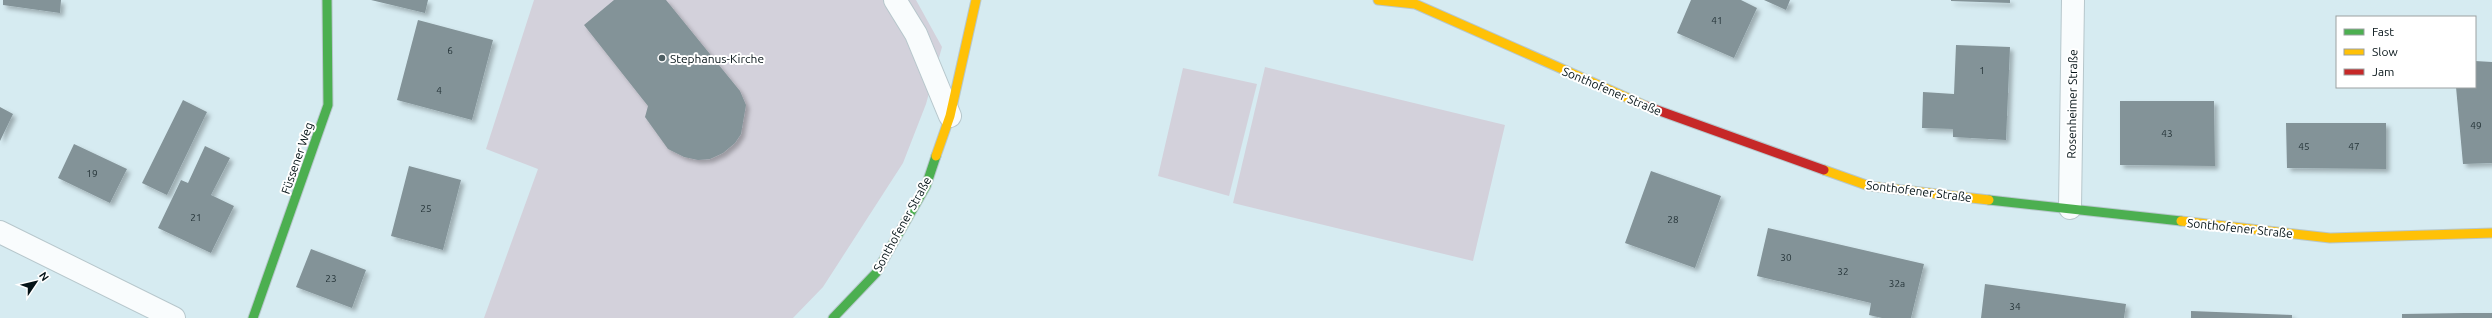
<svg xmlns="http://www.w3.org/2000/svg" width="2492" height="318" font-family="Ubuntu,sans-serif">
<style>
.green{fill:#d3d1db}
.building{fill:#839398;filter:url(#shadow)}
.lines{fill:none;stroke-linecap:round;stroke-linejoin:round}
.lane-casing{stroke:#b7c7cc;stroke-width:24}
.street-casing{stroke:#b7c7cc;stroke-width:24}
.fast-casing{stroke:#b7c7cc;stroke-width:11}
.slow-casing{stroke:#b7c7cc;stroke-width:11}
.jam-casing{stroke:#b7c7cc;stroke-width:11}
.lane{stroke:#f9fcfd;stroke-width:22}
.street{stroke:#f9fcfd;stroke-width:22}
.fast{stroke:#4caf50;stroke-width:9}
.slow{stroke:#ffc107;stroke-width:9}
.jam{stroke:#c62828;stroke-width:9}
.poi-dot{fill:#4e5f63;stroke:#fff;stroke-width:1.5}
.labels{text-anchor:middle;dominant-baseline:central;stroke-width:4;stroke-linejoin:round;paint-order:stroke}
.number-label{font-size:10px;fill:#243337}
.poi-label{font-size:12px;fill:#051317;stroke:#fff;text-anchor:start}
.street-label{font-size:12px;fill:#051317;stroke:#fff}
</style>
<defs>
<filter id="shadow"><feDropShadow dx="3.5" dy="3.5" stdDeviation="2" flood-color="#0004"/></filter>
</defs>
<rect width="100%" height="100%" fill="#d6ebf1"/>
<!-- green -->
<path class="green" d="M 534,0 L 916,0 L 942,47 L 926,104 L 903,163 L 823,287 L 793,318 L 484,318 L 538,169 L 486,149 Z
M 1265,67 L 1505,125 L 1473,261 L 1233,203 Z
M 1183,68 L 1257,84 L 1229,196 L 1158,176 Z"/>
<!-- building -->
<path class="building" d="M 3,0 L 61,0 L 60,13 L 3,5 Z
M 371,0 L 428,0 L 425,13 Z
M 614,0 L 666,0 L 740,91 L 746,105 L 741,134 L 735,143 L 723,153 L 710,159 L 698,160 L 684,157 L 668,149 L 645,117 L 648,106 L 584,25 Z
M 1691,0 L 1741,0 L 1757,8 L 1734,58 L 1677,33 Z
M 1764,0 L 1790,0 L 1786,10 Z
M 1951,0 L 2010,0 L 2010,3 L 1951,1 Z
M 418,20 L 493,40 L 472,120 L 397,100 Z
M 1956,45 L 2010,47 L 2006,140 L 1953,137 L 1953,129 L 1922,128 L 1923,92 L 1954,94 Z
M 2475,61 L 2492,62 L 2492,163 L 2463,164 L 2456,87 L 2475,87 Z
M 183,100 L 207,112 L 167,195 L 142,183 Z
M 2120,101 L 2214,101 L 2215,166 L 2120,165 Z
M 0,107 L 13,114 L 0,141 Z
M 2286,123 L 2386,123 L 2386,169 L 2287,168 Z
M 74,144 L 127,169 L 110,203 L 58,178 Z
M 205,146 L 230,158 L 211,195 L 234,206 L 211,253 L 158,228 L 181,180 L 188,183 Z
M 409,166 L 461,180 L 443,250 L 391,236 Z
M 1651,171 L 1721,196 L 1695,268 L 1625,243 Z
M 1768,228 L 1924,264 L 1911,318 L 1882,318 L 1869,315 L 1871,303 L 1757,276 Z
M 311,249 L 366,270 L 352,308 L 296,287 Z
M 1985,284 L 2126,304 L 2124,318 L 1981,318 Z
M 2191,311 L 2292,315 L 2292,318 L 2191,318 Z
M 2464,313 L 2492,313 L 2492,318 L 2402,318 L 2402,314 Z"/>
<g class="lines">
<!-- lane casing -->
<g class="lane-casing">
<path id="lane" d="M 895,0 L 916,34 L 950,116"/>
</g>
<!-- street casing -->
<g class="street-casing">
<path id="street" d="M 2070,208 L 2073,0
M 0,232 L 174,318"/>
</g>
<!-- fast casing -->
<g class="fast-casing">
<path id="fast" d="M 1989,200 L 2181,221
M 253,318 L 328,105 L 327,0
M 833,318 L 876,273 L 926,186 L 936,156"/>
</g>
<!-- slow casing -->
<g class="slow-casing">
<path id="slow" d="M 1378,0 L 1415,4 L 1646,106
M 936,156 L 950,116 L 976,0
M 1824,170 L 1869,186 L 1989,200
M 2181,221 L 2330,238 L 2492,233"/>
</g>
<!-- jam casing -->
<g class="jam-casing">
<path id="jam" d="M 1646,106 L 1824,170"/>
</g>
<!-- lane -->
<use href="#lane" class="lane"/>
<!-- street -->
<use href="#street" class="street"/>
<!-- fast -->
<use href="#fast" class="fast"/>
<!-- slow -->
<use href="#slow" class="slow"/>
<!-- jam -->
<use href="#jam" class="jam"/>
</g>
<!-- markers -->
<circle class="poi-dot" cx="662" cy="58" r="4"/>
<g class="labels">
<!-- number labels -->
<g class="number-label">
<text x="1717" y="20">41</text>
<text x="450" y="50">6</text>
<text x="1982" y="70">1</text>
<text x="439" y="90">4</text>
<text x="2476" y="125">49</text>
<text x="2167" y="133">43</text>
<text x="2304" y="146">45</text>
<text x="2354" y="146">47</text>
<text x="92" y="173">19</text>
<text x="426" y="208">25</text>
<text x="196" y="217">21</text>
<text x="1673" y="219">28</text>
<text x="1786" y="257">30</text>
<text x="1843" y="271">32</text>
<text x="331" y="278">23</text>
<text x="1897" y="283">32a</text>
<text x="2015" y="306">34</text>
</g>
<!-- poi labels -->
<g class="poi-label">
<text x="670" y="58">Stephanus-Kirche</text>
</g>
<!-- street labels -->
<g class="street-label">
<text transform="translate(1612 91) rotate(23)">Sonthofener Straße</text>
<text transform="translate(2072 104) rotate(-89)">Rosenheimer Straße</text>
<text transform="translate(297 158) rotate(-71)">Füssener Weg</text>
<text transform="translate(1919 191) rotate(7)">Sonthofener Straße</text>
<text transform="translate(902 224) rotate(-61)">Sonthofener Straße</text>
<text transform="translate(2240 228) rotate(6)">Sonthofener Straße</text>
</g>
</g>
<!-- legend -->
<rect x="2336" y="16" width="140" height="72" fill="#ffffff" stroke="#9ba1a2"/>
<rect x="2344" y="29" width="20" height="6" fill="#4caf50" stroke="#9ba1a2"/>
<text x="2372" y="36" font-size="12" fill="#051317">Fast</text>
<rect x="2344" y="49" width="20" height="6" fill="#ffc107" stroke="#9ba1a2"/>
<text x="2372" y="56" font-size="12" fill="#051317">Slow</text>
<rect x="2344" y="69" width="20" height="6" fill="#c62828" stroke="#9ba1a2"/>
<text x="2372" y="76" font-size="12" fill="#051317">Jam</text>
<!-- north arrow -->
<g transform="translate(36 282) rotate(55)" stroke="#ffffff" stroke-width="3" paint-order="stroke">
<path d="M0-3L7 15L0 10L-7 15Z" fill="#051317"/>
<text y="-6" font-size="11" font-weight="bold" text-anchor="middle" fill="#051317">N</text>
</g>
</svg>
